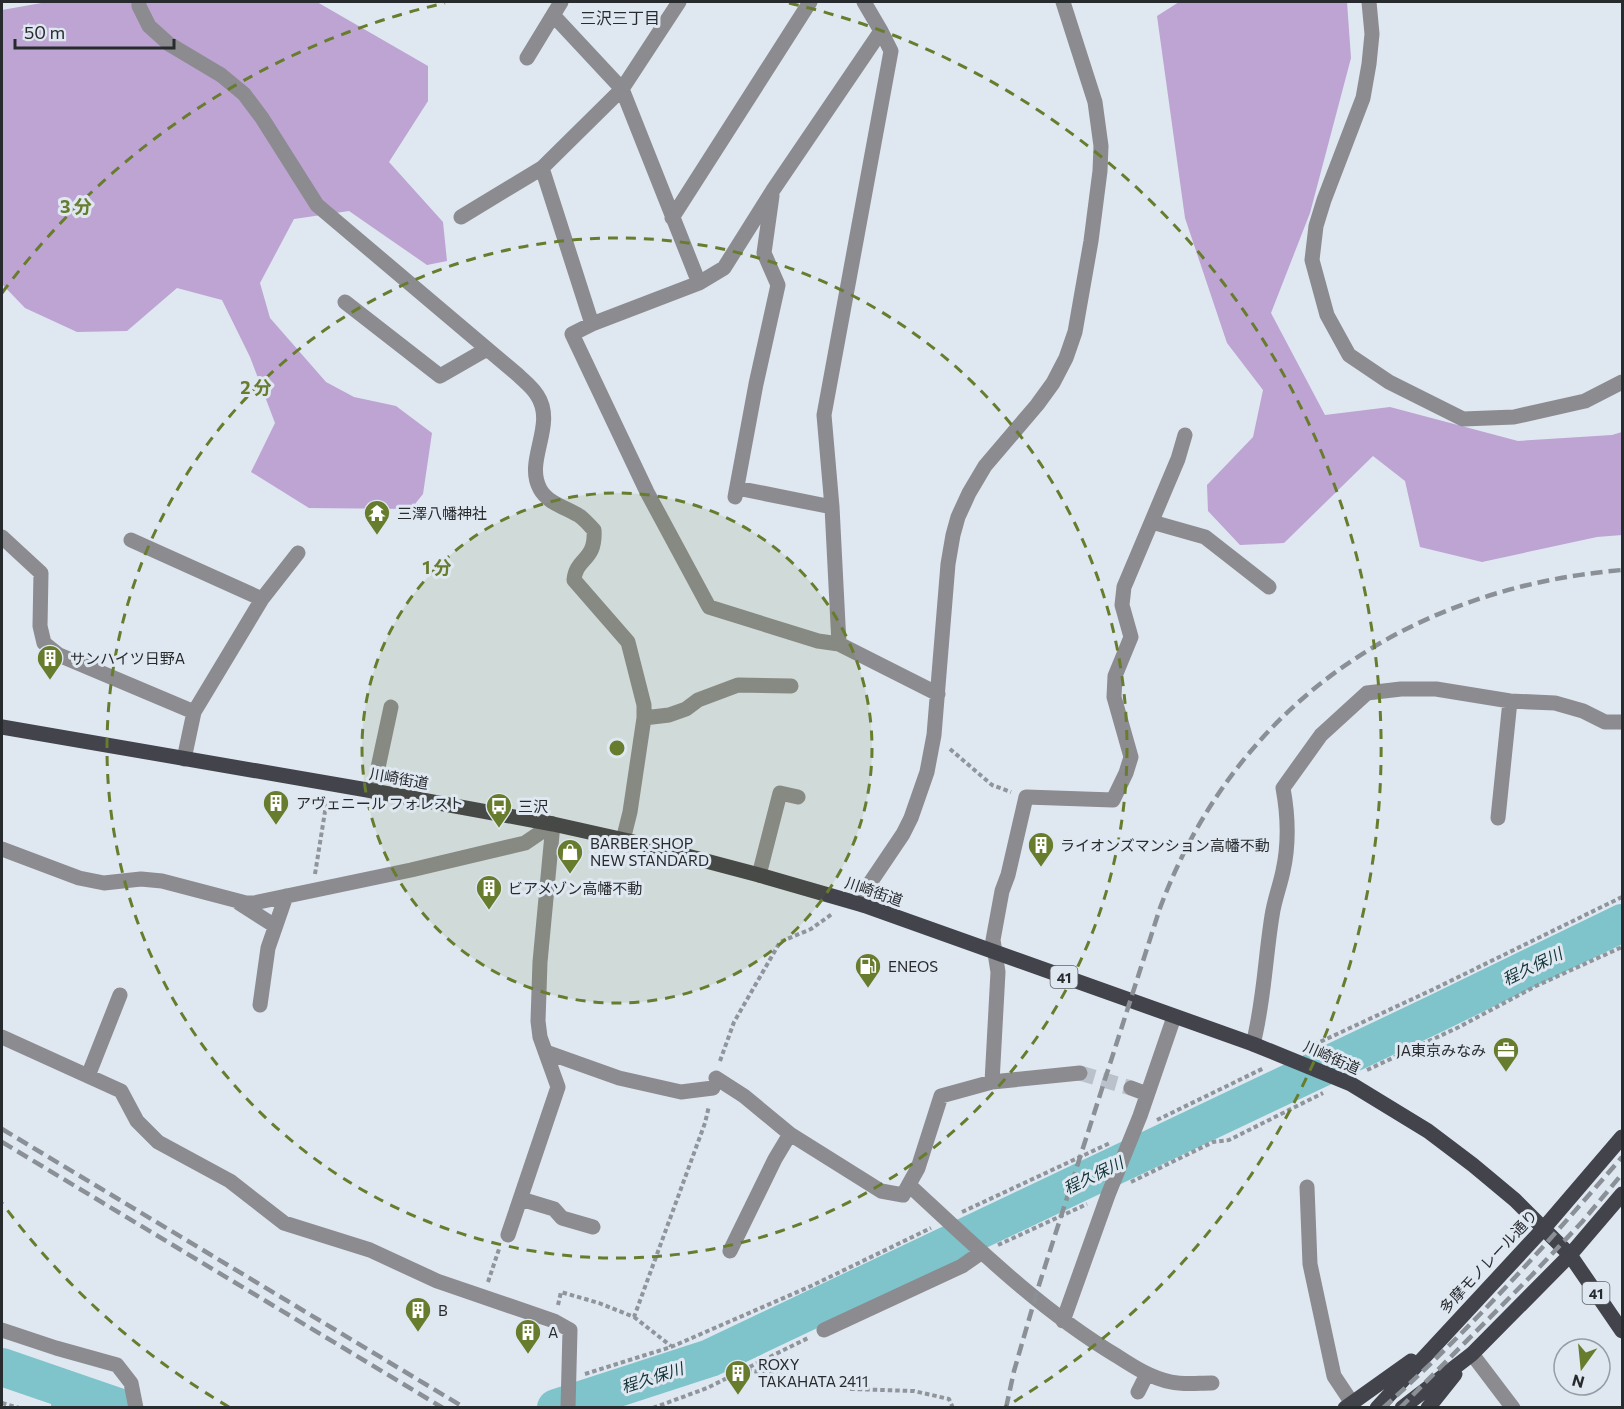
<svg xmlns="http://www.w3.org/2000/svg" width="1624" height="1409" font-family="Commissioner,'Noto Sans JP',sans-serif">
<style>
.forest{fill:#bda4d2}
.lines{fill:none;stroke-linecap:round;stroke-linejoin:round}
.stream{stroke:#7ec4ca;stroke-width:6}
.river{stroke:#7ec4ca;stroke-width:38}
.minor-tunnel{stroke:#bac1ca;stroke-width:15;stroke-dasharray:15 8;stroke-linecap:butt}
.path{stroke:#90959c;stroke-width:4;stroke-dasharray:4.5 3;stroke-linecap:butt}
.minor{stroke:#8b8b90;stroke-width:15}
.major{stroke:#42434b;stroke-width:15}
.rail{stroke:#8a9096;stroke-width:4.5;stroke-dasharray:12 6;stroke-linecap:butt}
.ring{fill:none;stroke:#687c2d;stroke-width:3;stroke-dasharray:10 8}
.labels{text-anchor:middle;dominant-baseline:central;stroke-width:6;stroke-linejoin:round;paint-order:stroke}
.shield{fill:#dfe7f1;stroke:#5f6368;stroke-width:1.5}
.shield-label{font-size:14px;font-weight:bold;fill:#282b2e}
.poi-label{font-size:15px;fill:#282b2e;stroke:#dfe7f1;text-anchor:start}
.street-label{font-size:15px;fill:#282b2e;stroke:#dfe7f1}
.neighbourhood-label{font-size:16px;fill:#282b2e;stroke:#dfe7f1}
.water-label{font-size:16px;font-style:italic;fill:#113437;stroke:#dfe7f1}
.centre{fill:#687c2d;stroke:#dfe7f1;stroke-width:3}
.ring-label{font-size:18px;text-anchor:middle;font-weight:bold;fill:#687c2d;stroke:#dfe7f1;stroke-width:6;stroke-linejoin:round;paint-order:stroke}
</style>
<rect width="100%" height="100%" fill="#dfe7f1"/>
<!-- forest -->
<path class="forest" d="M 47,2 L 317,2 L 428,66 L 428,101 L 389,162 L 443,222 L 447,261 L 427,265 L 349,211 L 294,219 L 260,283 L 270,318 L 326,382 L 354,397 L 396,406 L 432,433 L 423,494 L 411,509 L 309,508 L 251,472 L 275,423 L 250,357 L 222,300 L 177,288 L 127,331 L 77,332 L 25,308 L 2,284 L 2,10 Z
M 1179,2 L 1347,2 L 1351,58 L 1310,213 L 1271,313 L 1325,415 L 1390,407 L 1518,441 L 1612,435 L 1622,432 L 1622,535 L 1597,537 L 1482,562 L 1420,547 L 1405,481 L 1373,456 L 1284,543 L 1240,545 L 1208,511 L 1207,485 L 1253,437 L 1263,390 L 1227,343 L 1185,218 L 1157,16 Z"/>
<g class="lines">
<!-- stream -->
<path class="stream" d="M 54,1405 L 57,1387"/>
<!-- river -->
<path class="river" d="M 2,1367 L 121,1408
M 556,1408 L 710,1358 L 1437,1013 L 1622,923"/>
<!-- minor-tunnel -->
<path class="minor-tunnel" d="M 1080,1073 L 1131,1088"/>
<!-- path -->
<path class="path" d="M 950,749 L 992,785 L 1011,792
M 315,874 L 327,799
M 1307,1048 L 1434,989 L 1622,897
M 720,1061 L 734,1022 L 780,942 L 811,929 L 832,914
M 1367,1070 L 1459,1027 L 1536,986 L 1622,947
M 1157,1120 L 1264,1068
M 1131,1182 L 1213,1142 L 1229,1140 L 1323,1093
M 962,1212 L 1110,1143
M 998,1245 L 1087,1204
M 488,1282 L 499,1249
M 558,1305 L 561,1292 L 599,1303 L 634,1317 L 705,1123 L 709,1106
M 634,1317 L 671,1346
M 747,1370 L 809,1380 L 851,1389 L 914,1391 L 949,1399 L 953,1408
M 585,1374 L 671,1347 L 811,1286 L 931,1228
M 2,1403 L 19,1408
M 653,1408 L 707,1388 L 810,1337"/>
<!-- minor -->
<path class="minor" d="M 139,2 L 139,6 L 149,26 L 169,44 L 221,75 L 244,94 L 262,118 L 317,205 L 518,375 C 524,381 532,387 537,395 C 557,425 524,460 540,489 C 548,504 568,508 581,517 C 586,521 590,526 594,530 C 596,562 576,557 574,580 L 628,642 L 644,705 L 644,718 L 630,812 L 623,840
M 1369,2 L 1372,34 L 1369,64 L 1363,98 L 1324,200 L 1316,226 L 1312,260 L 1327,315 L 1349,355 L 1389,382 L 1463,419 L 1514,417 L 1585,401 L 1622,382
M 553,15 L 622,89 L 699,283
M 881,31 L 891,51 L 824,415 L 832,507 L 839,644 L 938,694
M 527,58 L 561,2
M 542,168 L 592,324
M 461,217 L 542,168 L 622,89 L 679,2
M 672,218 L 810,2
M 345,302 L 440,376 L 487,349
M 737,488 L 832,507
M 735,497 L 756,384 L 778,285 L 764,253 L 772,196
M 1152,522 L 1205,537 L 1269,587
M 2,537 L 41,573 L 40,626 L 44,643 L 59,655 L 194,712 L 184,759
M 131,540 L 262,599
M 839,644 L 818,641 L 709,607 L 647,492 L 572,334 L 592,324 L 699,283 L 724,268 L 773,190 L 881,31 L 864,2
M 194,712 L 262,599 L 298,553
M 644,718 L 669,715 L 686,709 L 698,700 L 738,685 L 791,686
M 373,791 L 391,707
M 1498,818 L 1510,701
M 2,849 L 79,878 L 104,883 L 141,879 L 162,881 L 246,903 L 254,903 L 411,870 L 525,843 L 553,824
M 759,875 L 780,793 L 798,797
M 239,903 L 275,926
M 863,905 L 870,883 L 903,834 L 911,818 L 927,772 L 934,735 L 948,564 L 953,535 L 958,517 L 969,493 L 985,466 L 1037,405 L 1053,383 L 1066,358 L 1075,332 L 1091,241 L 1100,171 L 1101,146 L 1095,102 L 1063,2
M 260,1005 L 268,948 L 286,896
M 2,1037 L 121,1091 L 137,1121 L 158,1142 L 230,1181 L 284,1223 L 370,1250 L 437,1281 L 554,1321 L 570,1330 L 568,1408
M 1253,1044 C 1264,1002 1265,959 1272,916 C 1274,901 1280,886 1283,871 C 1289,844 1288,815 1283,788 L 1321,735 L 1367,693 L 1401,689 L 1436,689 L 1510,701 L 1555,703 L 1583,711 L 1605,722 L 1622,722
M 546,1052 L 619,1078 L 681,1092 L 713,1088
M 88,1076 L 120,995
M 716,1078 L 744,1096 L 790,1134 L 881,1191 L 903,1195 L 918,1168 L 941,1096 L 992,1082 L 1080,1073
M 992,1082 L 998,972 L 993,940 L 1002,891 L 1008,875 L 1026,797 L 1113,800 L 1126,773 L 1131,757 L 1114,697 L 1115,676 L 1131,637 L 1122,605 L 1124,587 L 1178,459 L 1185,435
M 1131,1088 L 1147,1094
M 909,1185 C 975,1246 1040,1310 1117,1356 C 1134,1367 1151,1378 1171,1382 C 1184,1385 1198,1383 1212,1383
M 1307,1187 L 1310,1264 L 1334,1376 L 1352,1403
M 521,1199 L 554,1209 L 562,1218 L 593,1227
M 508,1235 L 558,1087 L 540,1037 L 538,1021 L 540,962 L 553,824
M 730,1251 L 775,1159 L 790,1134
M 1063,1321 L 1108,1195 L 1140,1116 L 1174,1017
M 2,1330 L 56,1348 L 117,1365 L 131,1383 L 136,1408
M 824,1330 L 962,1266 L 982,1252
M 1472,1354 L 1513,1408
M 1138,1392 L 1147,1374"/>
<!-- major -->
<path class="major" d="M 2,727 L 373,791 L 553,824 L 638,843 L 759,875 L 863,905 L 1253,1044 L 1351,1084 L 1428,1131 L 1473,1165 L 1515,1200 L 1570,1255 L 1622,1331
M 1345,1408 L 1411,1361
M 1377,1408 L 1544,1228 L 1622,1137
M 1402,1408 L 1472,1354 L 1570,1255 L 1622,1194
M 1428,1408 L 1455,1374"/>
<!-- rail -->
<path class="rail" d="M 2,1129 L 465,1408
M 2,1142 L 443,1408
M 1006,1408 L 1014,1371 L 1039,1285 L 1160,908 C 1236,704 1409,588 1622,570
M 1383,1408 C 1469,1331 1547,1244 1622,1157
M 1400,1408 L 1532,1275 L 1582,1222 L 1622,1174"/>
</g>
<!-- distance rings -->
<circle cx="617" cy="748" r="255" fill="#687c2d" fill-opacity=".12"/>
<g class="ring">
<circle cx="617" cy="748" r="255"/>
<circle cx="617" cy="748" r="510"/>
<path d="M229 1407A765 765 0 0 1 2 1203M2 293A765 765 0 0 1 445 3M789 3A765 765 0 0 1 1005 1407"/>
</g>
<!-- icons -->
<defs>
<g id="temple-pin" transform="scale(1.35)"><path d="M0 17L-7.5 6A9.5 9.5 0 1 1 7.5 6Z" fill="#687c2d" stroke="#dfe7f1"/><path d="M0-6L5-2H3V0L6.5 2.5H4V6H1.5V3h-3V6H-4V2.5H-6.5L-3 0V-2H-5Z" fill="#fff"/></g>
<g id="building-pin" transform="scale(1.35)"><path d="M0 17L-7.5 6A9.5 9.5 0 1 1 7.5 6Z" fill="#687c2d" stroke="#dfe7f1"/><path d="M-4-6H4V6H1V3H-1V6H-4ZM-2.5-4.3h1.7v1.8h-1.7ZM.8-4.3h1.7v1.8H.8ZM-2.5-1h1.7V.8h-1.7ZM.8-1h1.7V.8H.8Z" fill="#fff"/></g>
<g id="bus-pin" transform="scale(1.35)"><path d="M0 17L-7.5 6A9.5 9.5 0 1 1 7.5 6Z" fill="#687c2d" stroke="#dfe7f1"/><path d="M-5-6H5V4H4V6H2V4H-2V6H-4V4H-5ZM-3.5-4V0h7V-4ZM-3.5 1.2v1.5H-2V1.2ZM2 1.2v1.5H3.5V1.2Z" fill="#fff"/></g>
<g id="shop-pin" transform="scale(1.35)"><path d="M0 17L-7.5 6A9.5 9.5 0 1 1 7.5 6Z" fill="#687c2d" stroke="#dfe7f1"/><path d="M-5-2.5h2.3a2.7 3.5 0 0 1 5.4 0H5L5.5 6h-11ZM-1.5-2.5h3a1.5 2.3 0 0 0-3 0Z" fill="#fff"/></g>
<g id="fuel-pin" transform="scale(1.35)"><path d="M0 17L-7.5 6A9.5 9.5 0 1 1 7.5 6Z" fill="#687c2d" stroke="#dfe7f1"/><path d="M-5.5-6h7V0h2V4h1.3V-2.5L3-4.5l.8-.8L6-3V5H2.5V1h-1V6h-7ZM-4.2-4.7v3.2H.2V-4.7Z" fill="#fff"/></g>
<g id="office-pin" transform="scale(1.35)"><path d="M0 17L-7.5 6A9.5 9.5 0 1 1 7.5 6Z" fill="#687c2d" stroke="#dfe7f1"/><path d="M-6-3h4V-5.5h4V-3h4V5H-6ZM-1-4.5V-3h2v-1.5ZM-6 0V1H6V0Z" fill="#fff"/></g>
</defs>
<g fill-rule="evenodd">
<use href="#temple-pin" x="377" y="513"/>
<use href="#building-pin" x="50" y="658"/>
<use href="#building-pin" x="276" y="803"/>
<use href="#bus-pin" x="499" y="806"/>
<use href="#building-pin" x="1041" y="845"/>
<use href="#shop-pin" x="570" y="852"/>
<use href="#building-pin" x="489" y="888"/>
<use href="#fuel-pin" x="868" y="966"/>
<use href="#office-pin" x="1506" y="1050"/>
<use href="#building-pin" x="418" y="1310"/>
<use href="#building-pin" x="528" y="1332"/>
<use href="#building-pin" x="738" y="1373"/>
</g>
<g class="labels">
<!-- shield labels -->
<g class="shield">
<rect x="1050.5" y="966" width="27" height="22" rx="4.5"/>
<rect x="1582.5" y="1282" width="27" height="22" rx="4.5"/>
</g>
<g class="shield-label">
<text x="1064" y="977">41</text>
<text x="1596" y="1293">41</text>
</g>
<!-- poi labels -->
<g class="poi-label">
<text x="397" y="513">三澤八幡神社</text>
<text x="70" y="658">サンハイツ日野A</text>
<text x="296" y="803">アヴェニール フォレスト</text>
<text x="518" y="806">三沢</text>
<text x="590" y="843">BARBER SHOP<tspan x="590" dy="17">NEW STANDARD</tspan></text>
<text x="1060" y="845">ライオンズマンション高幡不動</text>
<text x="508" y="888">ビアメゾン高幡不動</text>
<text x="888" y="966">ENEOS</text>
<text x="1486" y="1050" text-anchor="end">JA東京みなみ</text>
<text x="438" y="1310">B</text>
<text x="548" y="1332">A</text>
<text x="758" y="1364">ROXY<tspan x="758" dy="17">TAKAHATA 2411</tspan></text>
</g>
<!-- street labels -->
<g class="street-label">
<text transform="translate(399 778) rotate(10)">川崎街道</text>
<text transform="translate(874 891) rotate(19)">川崎街道</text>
<text transform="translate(1332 1057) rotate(24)">川崎街道</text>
<text transform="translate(1488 1261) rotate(-47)">多摩モノレール通り</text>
</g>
<!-- neighbourhood labels -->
<g class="neighbourhood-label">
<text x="620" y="17">三沢三丁目</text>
</g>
<!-- water labels -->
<g class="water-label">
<text transform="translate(1532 966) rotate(-26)">程久保川</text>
<text transform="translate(1093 1175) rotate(-26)">程久保川</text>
<text transform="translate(652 1377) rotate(-18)">程久保川</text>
</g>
</g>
<circle cx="617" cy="748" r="9" class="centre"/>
<g class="ring-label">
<text x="76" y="213">3 分</text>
<text x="256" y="394">2 分</text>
<text x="437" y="574">1 分</text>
</g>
<!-- border -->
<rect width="1624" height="1409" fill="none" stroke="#282b2e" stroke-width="6"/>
<!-- north arrow -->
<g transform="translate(1582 1367) rotate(195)"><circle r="28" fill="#dfe7f1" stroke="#969ca3" stroke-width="1.5"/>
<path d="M0-4.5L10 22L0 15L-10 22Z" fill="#687c2d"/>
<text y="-9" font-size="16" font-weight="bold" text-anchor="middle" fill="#282b2e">N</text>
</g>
<!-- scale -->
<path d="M15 39v9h159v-9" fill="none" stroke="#282b2e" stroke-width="3"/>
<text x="24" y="39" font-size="18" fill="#282b2e" stroke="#dfe7f1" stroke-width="4.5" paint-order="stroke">50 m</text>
</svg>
